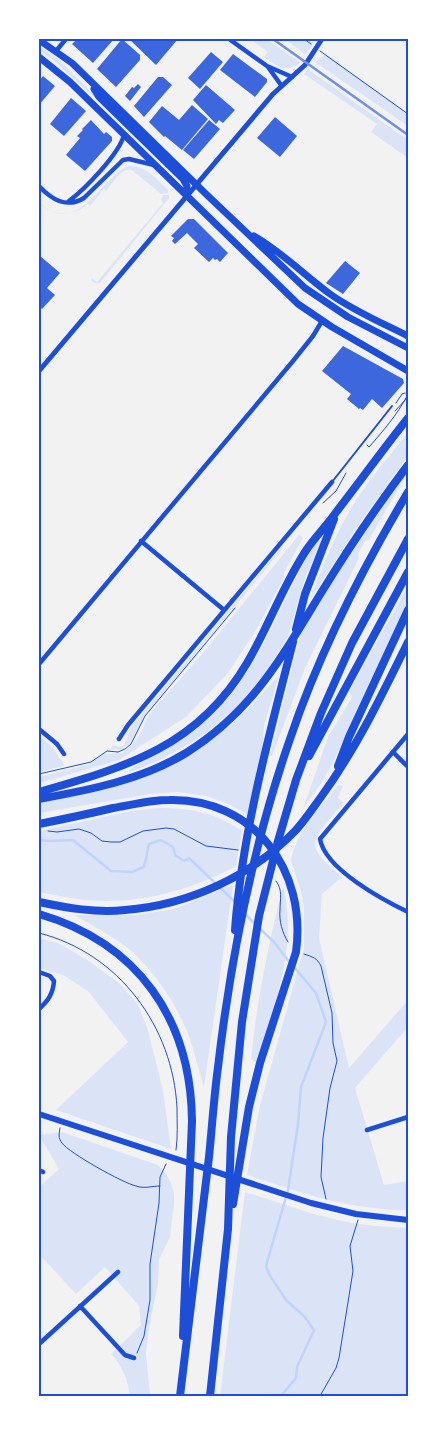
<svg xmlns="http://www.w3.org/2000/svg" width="447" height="1435" font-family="'Golos Text',sans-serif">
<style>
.green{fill:#dbe4f7}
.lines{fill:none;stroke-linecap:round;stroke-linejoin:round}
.stream{stroke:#bfd3fe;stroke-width:2.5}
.building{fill:#3d67dc}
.path{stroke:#1d4ed8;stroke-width:1}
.service{stroke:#1d4ed8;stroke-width:2}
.minor{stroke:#1d4ed8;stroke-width:4.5}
.tertiary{stroke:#1d4ed8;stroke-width:5}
.secondary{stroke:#1d4ed8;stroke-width:6}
.trunk{stroke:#1d4ed8;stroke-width:7}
.motorway{stroke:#1d4ed8;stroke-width:8}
.rail{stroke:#7290e2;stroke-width:2.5}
.neatline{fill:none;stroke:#1d4ed8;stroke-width:2}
</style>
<rect width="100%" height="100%" fill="#f2f2f2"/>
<!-- green -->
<path class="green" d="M 250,39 L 266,39 L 298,61 L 301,62 C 286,74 278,67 264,57 L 268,52 Z
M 285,39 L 308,39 L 313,43 L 306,55 Z
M 39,46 L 58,59 L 98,99 L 96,99 L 52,59 L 39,51 Z
M 326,54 L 408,113 L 408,126 L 315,62 Z
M 309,68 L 312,72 L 408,140 L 408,158 L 371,132 L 377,124 L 304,74 Z
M 127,166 C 146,165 156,178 168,190 L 168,193 L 161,194 L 132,170 C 121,167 113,183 106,191 L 104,189 L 90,206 L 88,204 C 73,217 53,216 39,203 L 39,202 C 77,238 99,181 127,166 Z
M 163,195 L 169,195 L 169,198 L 100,283 L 95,283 L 91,280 L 92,278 L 97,282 L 163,203 L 161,200 Z
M 408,432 L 408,456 L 359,524 L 310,600 C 321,570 333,540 349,512 C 365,484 388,458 408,432 Z
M 408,471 L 369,540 L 365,541 L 358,554 L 359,558 L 305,668 L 272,756 L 270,756 L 302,628 L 362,537 Z
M 299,535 L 303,538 L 283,574 L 285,576 L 256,630 L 228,673 L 186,717 L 119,760 L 39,783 L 39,777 L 91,764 L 103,754 L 122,753 L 132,745 L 141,733 L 148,716 L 207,648 Z
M 317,540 L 321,541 L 304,581 L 288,637 L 267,670 L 244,701 L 206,733 L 191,743 L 158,761 L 130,772 L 129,770 C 141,762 153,756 166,749 C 181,740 195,730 209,718 C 261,671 281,598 317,540 Z
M 282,547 L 283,548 L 144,716 L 130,743 L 121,750 L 110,749 L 113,745 L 118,747 L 124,745 L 132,726 Z
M 408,586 L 408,604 L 337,754 L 324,779 L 303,809 L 328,737 L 352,697 L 349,692 Z
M 279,675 L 264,726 L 263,743 L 247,814 L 228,804 L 207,796 L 177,792 L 150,794 L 39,813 L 39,804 L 120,784 L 191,753 L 226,729 L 248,709 Z
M 39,735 L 53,748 L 59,758 L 63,762 L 64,766 L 39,772 Z
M 338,785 L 343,786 L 338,798 L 344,803 C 335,814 308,837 317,851 C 322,861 334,869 342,877 L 322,894 L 319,938 L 349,1068 L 408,1000 L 408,1027 L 355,1088 L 384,1185 L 408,1181 L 408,1210 C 397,1210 385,1210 374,1208 C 330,1204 288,1188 247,1175 L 260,1105 L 304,948 L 304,910 L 301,891 L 291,861 C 295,833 321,807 338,785 Z
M 158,808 C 191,808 214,812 242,831 L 236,866 C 189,891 138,905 84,900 C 69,898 54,895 39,892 L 39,831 L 131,811 Z
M 233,885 L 204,1087 C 199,1071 195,1055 190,1039 C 178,1006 156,973 130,950 C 113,936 93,926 74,915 L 136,915 L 174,909 Z
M 283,887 C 299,946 273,1007 257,1063 L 251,1059 C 257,1001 268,944 283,887 Z
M 39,938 L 60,944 L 89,961 L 120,984 L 138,1005 L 147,1027 L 163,1091 L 171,1149 L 56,1110 L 128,1042 L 88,991 L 63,975 L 39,968 Z
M 62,1132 L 158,1165 L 165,1172 L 171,1183 L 174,1194 L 174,1204 L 170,1237 L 159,1260 L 158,1284 L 149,1328 L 146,1353 L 150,1396 L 130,1396 C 128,1379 122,1366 111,1354 L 141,1325 L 139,1306 L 105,1267 L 76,1294 L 39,1254 L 39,1187 L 59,1169 L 39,1135 Z
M 245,1192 C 282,1203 319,1218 358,1224 C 374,1226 391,1227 408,1228 L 408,1396 L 220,1396 Z"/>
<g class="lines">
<!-- stream -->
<path class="stream" d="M 39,840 L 50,841 L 73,840 L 111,871 L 132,872 L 144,867 L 149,844 L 161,840 L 173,847 L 175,855 L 184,861 L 189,858 L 235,902
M 245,914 L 255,924
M 259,928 L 274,942 L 290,963
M 281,1396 L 296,1378 L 297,1367 L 314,1330 L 304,1316 L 286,1300 L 269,1274 L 266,1266 L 288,1190 L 298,1124 L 301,1087 L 326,1022 L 316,993 L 294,967"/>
</g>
<!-- building -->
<path class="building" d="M 77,39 L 114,39 L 93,63 L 72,44 Z
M 122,39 L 140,55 L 140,60 L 116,87 L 97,69 Z
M 129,39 L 178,39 L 156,65 Z
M 211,52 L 223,62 L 200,89 L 188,78 Z
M 233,54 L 267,79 L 267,82 L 255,97 L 220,70 Z
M 43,76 L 55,86 L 39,105 L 39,81 Z
M 158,77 L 163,77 L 172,85 L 144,117 L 134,106 Z
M 138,84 L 141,87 L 130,101 L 125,96 L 132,87 L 134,88 Z
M 206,85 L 235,110 L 223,123 L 219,120 L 216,124 L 193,100 Z
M 71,98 L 86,111 L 64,136 L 50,124 Z
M 192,105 L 208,119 L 182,150 L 165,136 L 164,137 L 149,122 L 162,106 L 179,120 Z
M 275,117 L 297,136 L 280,157 L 257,138 Z
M 91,120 L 104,134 L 106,132 L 112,137 L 112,141 L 85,171 L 66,155 L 80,138 L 77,136 L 83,130 L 82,129 Z
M 209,120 L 220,129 L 194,159 L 183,150 Z
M 188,219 L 194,219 L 228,253 L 220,262 L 217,259 L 215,260 L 213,258 L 209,262 L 194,248 L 198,244 L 187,233 L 175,244 L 172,241 L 174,238 L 171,236 Z
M 39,255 L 60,273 L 47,288 L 55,295 L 42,309 L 39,306 Z
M 345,261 L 360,273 L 343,294 L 326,283 Z
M 343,346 L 403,379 L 404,383 L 382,408 L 372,399 L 363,410 L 360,408 L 359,409 L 347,399 L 351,394 L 322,371 Z"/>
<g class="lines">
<!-- path -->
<path class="path" d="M 304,39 L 311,44
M 320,51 L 408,114
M 396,403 L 402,394 L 405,393
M 395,411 L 408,397
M 367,445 L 369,447 C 383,431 397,415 407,396 L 406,394
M 323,503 L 336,491 L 346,473
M 39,774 L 91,762 L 107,751 L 118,752 L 125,749 L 131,744 L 145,716 L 235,608
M 48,831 L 57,832 L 79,829 L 91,833 L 102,841 L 111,842 L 120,842 L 143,831 L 166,828 L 174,829 L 206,846 L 238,850
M 276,881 C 283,890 280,899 280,910 C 279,921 282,932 288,942
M 39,933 C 119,953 173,1027 177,1108 C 177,1122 178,1137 176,1150
M 304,954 C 313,957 317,958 321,966 L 332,1013 L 333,1043 L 337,1061 L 330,1088 L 323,1138 L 321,1177 L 326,1199
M 60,1128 C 59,1134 58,1138 62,1143 C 69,1153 123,1183 136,1186 C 144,1189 152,1186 160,1186
M 137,1353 L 144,1336 L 150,1300 L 150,1264 L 159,1203 L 160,1177 L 166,1164
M 320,1396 L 336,1368 L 339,1358 L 353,1271 L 350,1246 L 358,1220"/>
<!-- service -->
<path class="service" d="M 332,482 L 392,406"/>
<!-- minor -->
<path class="minor" d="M 229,39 L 267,66 L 292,77
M 56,51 L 66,39
M 268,67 L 281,85
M 39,186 C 51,199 66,209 84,198 L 123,160 L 129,159 L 154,165
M 69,201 C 85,189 119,154 124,135
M 141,541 L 224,610
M 39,664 L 293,361 L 313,336 L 322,321
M 39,729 L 57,744 L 64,754
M 408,734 L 320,839 C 325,869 383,900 408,912
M 119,739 L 128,725 L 332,482
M 393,752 L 408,767
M 39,972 L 50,976 L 54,981 C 53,994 48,1001 39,1009
M 367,1130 L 408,1117
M 39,1170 L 43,1172
M 80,1306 L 125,1355 L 134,1358
M 39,1344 L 118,1272"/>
<!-- tertiary -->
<path class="tertiary" d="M 39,371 L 273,94 L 305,65 L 322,39"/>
<!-- secondary -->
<path class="secondary" d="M 39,1114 L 311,1203 L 356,1214 L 408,1220"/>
<!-- trunk -->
<path class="trunk" d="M 39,40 L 72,63 L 207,195 L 305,288 L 348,317 L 408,348
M 39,57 L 70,82 L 298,304 L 332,327 L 408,371
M 94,89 L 99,97 L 183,179 L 187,186 L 186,195
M 254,236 C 282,252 304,275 330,294 C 354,311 382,323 408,336"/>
<!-- motorway -->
<path class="motorway" d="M 296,629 L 305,594 L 334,519
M 309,756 L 408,572
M 338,766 L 349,737 L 408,610
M 39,792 C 126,767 198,747 247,663 C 269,626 283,585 307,549 C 316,536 328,524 337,511 C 361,480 384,448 408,418
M 39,799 C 89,790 142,780 186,753 C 253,711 281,658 321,593 C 348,549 377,506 408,465
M 39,824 C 64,819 88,814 113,808 C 131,805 150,800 169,800 C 255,798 307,871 296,952 L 260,1063 L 249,1107 L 233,1204
M 39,902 C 67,908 96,913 125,910 C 189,905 252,876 296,830 C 305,820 313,808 321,797 C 356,749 382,695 408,642
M 39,914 C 138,943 191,1019 192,1121 L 183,1336
M 235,930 C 242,833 269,736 293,642
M 180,1396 C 189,1316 200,1237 209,1157 C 212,1127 214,1097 218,1067 C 231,956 253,845 290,739 C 319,653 361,571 408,492
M 210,1396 L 228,1229 L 231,1137 L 242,1022 L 259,916 L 278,841 L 296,780 L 321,713 L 352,643 L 408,539"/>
<!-- rail -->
<path class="rail" d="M 273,39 L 408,135"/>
</g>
<!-- border -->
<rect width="447" height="1435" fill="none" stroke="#ffffff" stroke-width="80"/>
<rect x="40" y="40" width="367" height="1355" class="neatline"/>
</svg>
